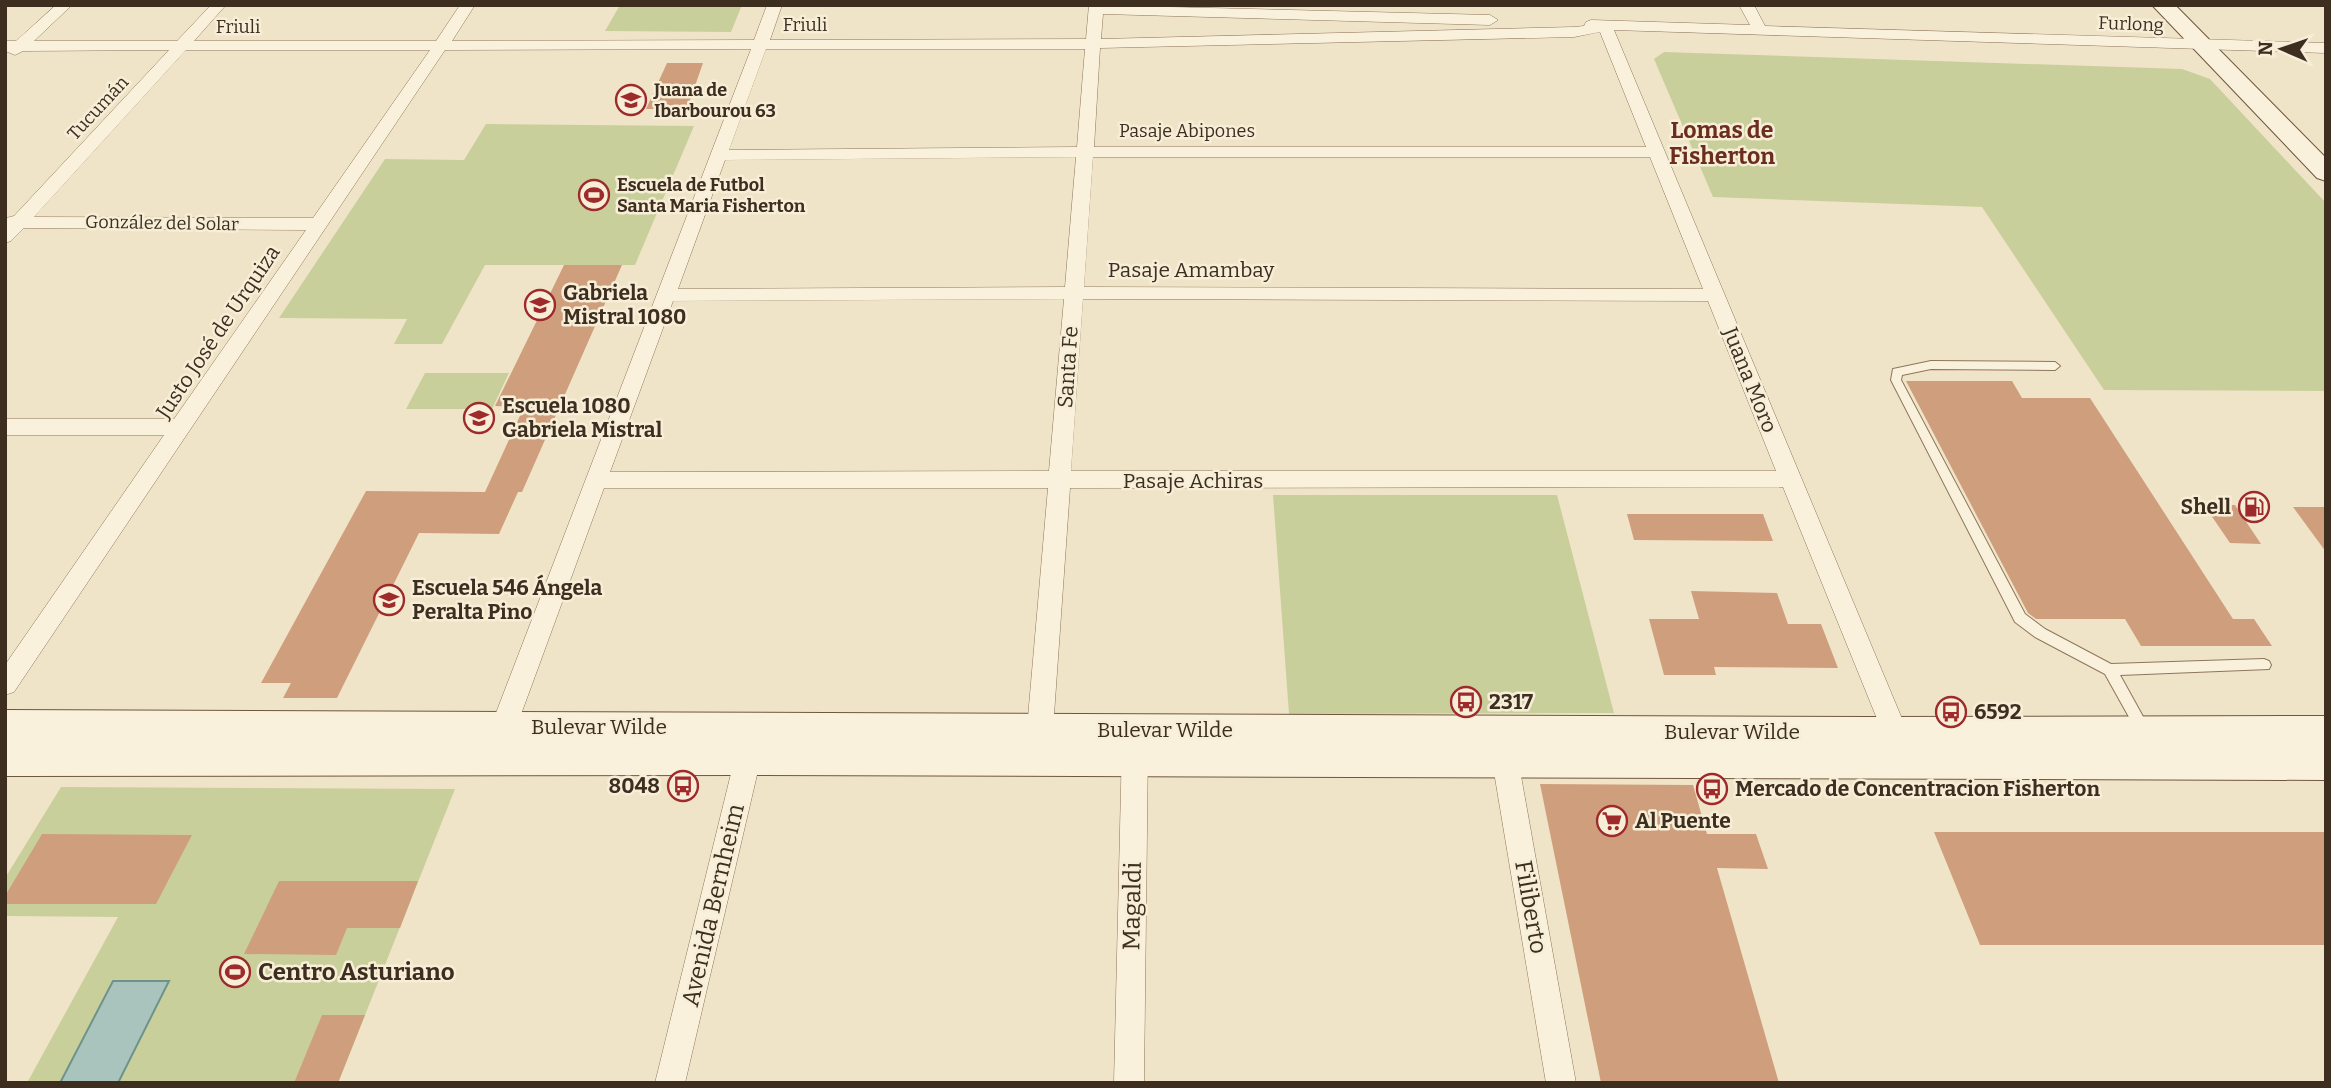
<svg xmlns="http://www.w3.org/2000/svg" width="2331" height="1088" font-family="Bitter,serif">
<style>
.green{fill:#c9cf9b}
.water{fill:#a9c4bc;stroke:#6f938a;stroke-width:2}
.building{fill:#cf9f7d}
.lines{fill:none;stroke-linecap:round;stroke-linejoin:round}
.service-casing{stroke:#8d765c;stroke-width:2}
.minor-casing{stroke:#8d765c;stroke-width:1}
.secondary-casing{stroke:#6f573f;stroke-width:2}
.service{fill:#faf1dc;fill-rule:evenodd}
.minor{fill:#faf1dc;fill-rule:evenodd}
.secondary{fill:#faf1dc;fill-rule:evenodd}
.labels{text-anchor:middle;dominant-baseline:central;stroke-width:5;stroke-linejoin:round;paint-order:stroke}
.far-street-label{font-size:18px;fill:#3d2e20;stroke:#f7eed8}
.far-poi-label{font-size:18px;font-weight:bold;fill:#3d2e20;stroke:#f7eed8;text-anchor:start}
.street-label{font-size:21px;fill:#3d2e20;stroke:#f7eed8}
.poi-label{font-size:21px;font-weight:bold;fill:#3d2e20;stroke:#f7eed8;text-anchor:start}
.far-district-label{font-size:23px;font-weight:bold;fill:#6b2e1e;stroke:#f7eed8}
.near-street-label{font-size:24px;fill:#3d2e20;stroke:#f7eed8}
.near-poi-label{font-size:24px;font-weight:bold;fill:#3d2e20;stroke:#f7eed8;text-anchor:start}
</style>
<rect width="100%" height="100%" fill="#f0e4c8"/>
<!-- green -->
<path class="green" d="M 620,5 L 742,5 L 731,32 L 605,31 Z
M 1664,52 L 2182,69 L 2210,79 L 2326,203 L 2326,391 L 2104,390 L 1982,207 L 1713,197 L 1654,59 Z
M 486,124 L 694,126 L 635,265 L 485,265 L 442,344 L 394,344 L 407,319 L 279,318 L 385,159 L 464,160 Z
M 425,373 L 509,373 L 492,409 L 406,409 Z
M 1273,495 L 1557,495 L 1614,713 L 1289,714 Z
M 61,787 L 455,789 L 338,1083 L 27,1083 L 118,917 L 5,916 L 5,878 Z"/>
<!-- water -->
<path class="water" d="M 113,981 L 169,981 L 118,1083 L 60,1083 Z"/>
<!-- building -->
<path class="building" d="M 667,63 L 703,63 L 687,109 L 646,109 Z
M 564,265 L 622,265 L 522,492 L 518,492 L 499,534 L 419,533 L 337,698 L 283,698 L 291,683 L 261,683 L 366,491 L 485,492 L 524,407 L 495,406 Z
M 1906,381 L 2012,381 L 2022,398 L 2090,398 L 2233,619 L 2254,619 L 2272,646 L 2141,646 L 2125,619 L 2036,619 L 2028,613 Z
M 2204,505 L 2235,505 L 2261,544 L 2230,543 Z
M 2293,507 L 2326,507 L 2326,552 Z
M 1627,514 L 1763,514 L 1773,541 L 1634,540 Z
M 1691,591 L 1777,593 L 1788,624 L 1821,624 L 1838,668 L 1714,667 L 1716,675 L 1664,675 L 1649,619 L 1699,619 Z
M 1540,784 L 1693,785 L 1707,834 L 1756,834 L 1768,869 L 1717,868 L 1779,1083 L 1601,1083 Z
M 1934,832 L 2326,832 L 2326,945 L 1980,945 Z
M 42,834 L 192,835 L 156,904 L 5,904 L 5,896 Z
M 279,881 L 418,881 L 400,928 L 347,928 L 336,955 L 244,954 Z
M 322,1015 L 365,1015 L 338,1083 L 294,1083 Z"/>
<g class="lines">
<!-- service casing -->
<g class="service-casing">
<path id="service" d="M 1931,361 L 2055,362 L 2060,366 L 2055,370 L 1931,369 L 1902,375 L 1901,380 L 2025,614 L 2045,629 L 2111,664 L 2264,659 L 2269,661 L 2271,665 L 2269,669 L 2120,675 L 2151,731 L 2149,735 L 2144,737 L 2139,735 L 2105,674 L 2035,637 L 2015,622 L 1891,380 L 1893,369 Z"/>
</g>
<!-- minor casing -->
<g class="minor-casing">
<path id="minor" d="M 56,5 L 72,5 L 34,41 L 177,41 L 211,5 L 226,5 L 194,41 L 436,41 L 460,5 L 475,5 L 452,41 L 754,40 L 767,5 L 782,5 L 770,40 L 1086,39 L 1089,5 L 1490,15 L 1498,20 L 1490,25 L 1103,14 L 1101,39 L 1574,27 L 1584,26 L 1586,22 L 1591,20 L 1750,25 L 1739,5 L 1754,5 L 1765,26 L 2326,43 L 2326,53 L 1614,30 L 1908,733 L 1904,741 L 1895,744 L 1886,741 L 1783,487 L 1070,488 L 1053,729 L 1049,737 L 1040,740 L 1031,737 L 1027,729 L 1048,488 L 604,488 L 512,739 L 508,747 L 499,750 L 490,747 L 486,739 L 751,49 L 445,50 L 14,692 L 5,695 L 5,665 L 164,435 L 5,435 L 5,419 L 174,419 L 306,230 L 24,228 L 11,241 L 5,243 L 6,218 L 14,216 L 169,50 L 23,51 L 15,55 L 5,51 L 5,41 L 16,41 ZM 1600,32 L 1646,147 L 1094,147 L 1100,48 L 1574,37 ZM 766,49 L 1085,49 L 1077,147 L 729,150 ZM 186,50 L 430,50 L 313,218 L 34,217 ZM 1076,157 L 1065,287 L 678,289 L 725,160 ZM 1093,157 L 1650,157 L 1703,289 L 1084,287 ZM 1064,299 L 1049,471 L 610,472 L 673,301 ZM 1083,299 L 1708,301 L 1776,471 L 1071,471 Z
M 751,734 L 760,737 L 764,745 L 685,1083 L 655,1083 L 738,745 L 742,737 Z
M 1135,735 L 1144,738 L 1148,746 L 1144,1083 L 1114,1083 L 1122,746 L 1126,738 Z
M 1503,737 L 1512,740 L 1516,748 L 1576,1083 L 1546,1083 L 1490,748 L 1494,740 Z"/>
</g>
<!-- secondary casing -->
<g class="secondary-casing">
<path id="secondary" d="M 2152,5 L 2175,5 L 2326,158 L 2326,181 L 2317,178 Z
M 5,710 L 1871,717 L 2326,716 L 2326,780 L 748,775 L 5,776 L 5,742 L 41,742 L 5,742 Z"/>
</g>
<!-- service -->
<use href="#service" class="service"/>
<!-- minor -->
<use href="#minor" class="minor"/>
<!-- secondary -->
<use href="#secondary" class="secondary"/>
</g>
<!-- icons -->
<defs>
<g id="school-ring" transform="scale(1.575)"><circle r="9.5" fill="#f7eed8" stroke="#9e2a2b" stroke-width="1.5"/><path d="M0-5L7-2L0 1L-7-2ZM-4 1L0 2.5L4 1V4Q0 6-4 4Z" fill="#9e2a2b"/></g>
<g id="stadium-ring" transform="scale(1.575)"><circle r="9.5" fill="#f7eed8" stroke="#9e2a2b" stroke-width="1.5"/><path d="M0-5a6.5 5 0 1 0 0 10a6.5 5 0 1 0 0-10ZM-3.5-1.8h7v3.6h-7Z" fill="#9e2a2b"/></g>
<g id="fuel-ring" transform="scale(1.575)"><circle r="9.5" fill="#f7eed8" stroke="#9e2a2b" stroke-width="1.5"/><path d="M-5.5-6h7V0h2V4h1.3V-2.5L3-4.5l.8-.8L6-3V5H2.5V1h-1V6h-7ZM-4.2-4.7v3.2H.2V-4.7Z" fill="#9e2a2b"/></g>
<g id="bus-ring" transform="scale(1.575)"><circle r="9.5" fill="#f7eed8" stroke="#9e2a2b" stroke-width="1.5"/><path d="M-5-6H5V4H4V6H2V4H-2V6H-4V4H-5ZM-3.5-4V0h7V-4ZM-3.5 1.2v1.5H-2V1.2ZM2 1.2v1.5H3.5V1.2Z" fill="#9e2a2b"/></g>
<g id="supermarket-ring" transform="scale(1.575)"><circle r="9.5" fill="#f7eed8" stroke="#9e2a2b" stroke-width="1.5"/><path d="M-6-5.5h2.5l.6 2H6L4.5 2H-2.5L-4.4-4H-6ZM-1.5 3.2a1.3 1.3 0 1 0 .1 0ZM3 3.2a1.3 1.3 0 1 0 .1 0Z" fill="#9e2a2b"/></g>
</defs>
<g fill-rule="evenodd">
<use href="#school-ring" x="631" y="100"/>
<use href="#stadium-ring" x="594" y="195"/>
<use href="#school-ring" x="540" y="305"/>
<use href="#school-ring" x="479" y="418"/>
<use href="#fuel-ring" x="2254" y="507"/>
<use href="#school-ring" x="389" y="600"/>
<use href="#bus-ring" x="1466" y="702"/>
<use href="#bus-ring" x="1951" y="712"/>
<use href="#bus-ring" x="683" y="786"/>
<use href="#bus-ring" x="1712" y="789"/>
<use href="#supermarket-ring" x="1612" y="821"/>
<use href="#stadium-ring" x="235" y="972"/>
</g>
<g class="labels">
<!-- far-street labels -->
<g class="far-street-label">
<text transform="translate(2131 24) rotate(2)">Furlong</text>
<text x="805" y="25">Friuli</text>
<text x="238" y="27">Friuli</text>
<text transform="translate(98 108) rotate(-47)">Tucumán</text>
<text x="1187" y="131">Pasaje Abipones</text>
<text transform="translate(162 223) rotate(1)">González del Solar</text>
</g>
<!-- far-poi labels -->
<g class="far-poi-label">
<text x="654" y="90">Juana de<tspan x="654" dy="21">Ibarbourou 63</tspan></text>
<text x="617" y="185">Escuela de Futbol<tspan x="617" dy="21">Santa Maria Fisherton</tspan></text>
</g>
<!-- street labels -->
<g class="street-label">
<text x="1191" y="270">Pasaje Amambay</text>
<text transform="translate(218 332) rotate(-56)">Justo José de Urquiza</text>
<text transform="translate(1068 367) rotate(-86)">Santa Fe</text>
<text transform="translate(1750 380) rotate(68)">Juana Moro</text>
<text x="1193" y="481">Pasaje Achiras</text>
<text x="599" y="727">Bulevar Wilde</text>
<text x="1165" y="730">Bulevar Wilde</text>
<text x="1732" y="732">Bulevar Wilde</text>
</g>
<!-- poi labels -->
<g class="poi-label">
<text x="563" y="293">Gabriela<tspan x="563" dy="24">Mistral 1080</tspan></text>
<text x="502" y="406">Escuela 1080<tspan x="502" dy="24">Gabriela Mistral</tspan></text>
<text x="2231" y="507" text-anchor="end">Shell</text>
<text x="412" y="588">Escuela 546 Ángela<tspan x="412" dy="24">Peralta Pino</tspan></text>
<text x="1489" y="702">2317</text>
<text x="1974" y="712">6592</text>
<text x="660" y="786" text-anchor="end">8048</text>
<text x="1735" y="789">Mercado de Concentracion Fisherton</text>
<text x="1635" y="821">Al Puente</text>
</g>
<!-- far-district labels -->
<g class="far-district-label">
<text x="1722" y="130">Lomas de<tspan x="1722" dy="26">Fisherton</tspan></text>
</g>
<!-- near-street labels -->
<g class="near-street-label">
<text transform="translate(713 905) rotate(-77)">Avenida Bernheim</text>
<text transform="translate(1132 906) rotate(-89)">Magaldi</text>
<text transform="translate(1531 907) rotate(80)">Filiberto</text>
</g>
<!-- near-poi labels -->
<g class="near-poi-label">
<text x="258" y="972">Centro Asturiano</text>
</g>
</g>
<!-- border -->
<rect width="2331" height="1088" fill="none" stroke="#3d2e20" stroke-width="14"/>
<!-- north arrow -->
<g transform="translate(2282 49) rotate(272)" stroke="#f7eed8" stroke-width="5" paint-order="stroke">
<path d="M0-5L12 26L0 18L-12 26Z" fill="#3d2e20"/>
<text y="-10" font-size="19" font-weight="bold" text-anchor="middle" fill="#3d2e20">N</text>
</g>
</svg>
